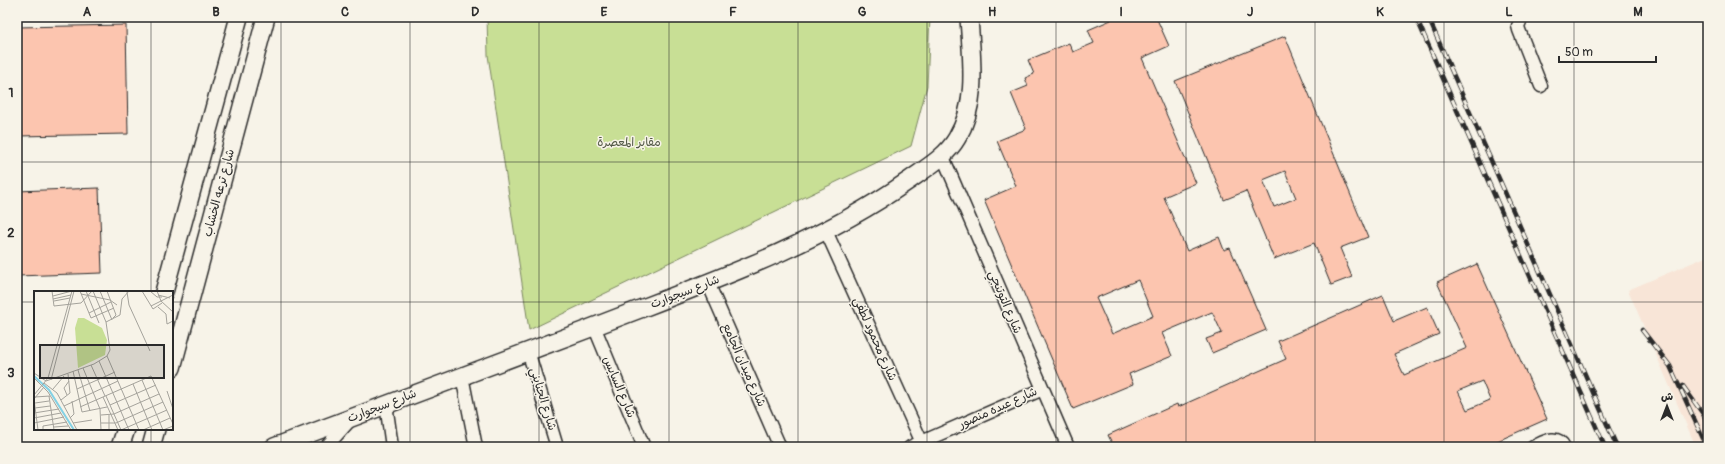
<svg xmlns="http://www.w3.org/2000/svg" width="1725" height="464" font-family="Pangolin,'Playpen Sans Arabic',sans-serif">
<style>
.built{fill:#f8e5d7}
.green{fill:#c8df95;stroke:#7a8560}
.building{fill:#fcc5af;stroke:#2b2b2b;fill-rule:evenodd}
.lines{fill:none;stroke-linecap:round;stroke-linejoin:round}
.street-casing{stroke:#2b2b2b;stroke-width:15}
.secondary-casing{stroke:#2b2b2b;stroke-width:20}
.street{stroke:#f7f3e8;stroke-width:12}
.secondary{stroke:#f7f3e8;stroke-width:17}
.rail-casing{stroke:#2b2b2b;stroke-width:4.5}
.rail{stroke:#f7f3e8;stroke-width:3;stroke-dasharray:9;stroke-linecap:butt}
.grid{fill:none;stroke:#2b2b2b;stroke-width:1;stroke-opacity:0.55}
.labels{text-anchor:middle;dominant-baseline:central;stroke-width:3;stroke-linejoin:round;paint-order:stroke}
.park-label{font-size:12px;fill:#525846;stroke:#f7f3e8}
.street-label{font-size:12px;fill:#2b2b2b;stroke:#f7f3e8}
.inset-river{fill:none;stroke:#84d1e4;stroke-width:2}
.inset-road{fill:none;stroke:#a5a39c;stroke-width:1}
.view{fill:#2b2b2b;fill-opacity:0.15;stroke:#2b2b2b;stroke-width:2}
.inset-edge{fill:none;stroke:#2b2b2b;stroke-width:2}
.neatline{fill:none;stroke:#2b2b2b;stroke-width:1.5}
.grid-label{font-size:13px;text-anchor:middle;font-weight:bold;fill:#2b2b2b}
</style>
<rect width="100%" height="100%" fill="#f7f3e8"/>
<filter id="ink" filterUnits="userSpaceOnUse"><feTurbulence type="fractalNoise" baseFrequency=".025" numOctaves="2"/><feDisplacementMap in="SourceGraphic" scale="8" xChannelSelector="R" yChannelSelector="G"/><feConvolveMatrix kernelMatrix="1 2 1 2 8 2 1 2 1" color-interpolation-filters="sRGB"/></filter>
<g filter="url(#ink)">
<!-- built -->
<path class="built" d="M 1708,256 L 1708,447 L 1696,447 L 1628,290 Z"/>
<!-- green -->
<path class="green" d="M 487,17 L 930,17 L 927,86 L 911,146 L 529,330 L 488,55 Z"/>
<!-- building -->
<path class="building" d="M 1109,17 L 1156,17 L 1169,46 L 1142,58 L 1196,183 L 1164,197 L 1187,251 L 1219,237 L 1224,250 L 1230,248 L 1266,330 L 1212,353 L 1206,339 L 1222,333 L 1212,312 L 1162,333 L 1172,356 L 1129,374 L 1133,384 L 1073,409 L 984,200 L 1016,186 L 997,141 L 1026,129 L 1011,93 L 1028,86 L 1025,78 L 1034,74 L 1028,60 L 1069,43 L 1073,52 L 1094,43 L 1088,30 L 1111,20 ZM 1138,280 L 1153,316 L 1112,334 L 1096,298 Z
M 126,25 L 128,134 L 17,136 L 17,27 Z
M 1285,36 L 1368,237 L 1340,248 L 1352,277 L 1331,285 L 1314,243 L 1274,259 L 1246,191 L 1224,200 L 1175,81 ZM 1285,171 L 1296,198 L 1274,207 L 1263,180 Z
M 99,188 L 102,273 L 17,276 L 17,191 Z
M 1477,264 L 1547,419 L 1484,447 L 1114,447 L 1108,435 L 1177,404 L 1178,407 L 1286,359 L 1278,341 L 1383,295 L 1394,321 L 1427,307 L 1439,334 L 1394,354 L 1404,375 L 1467,348 L 1437,282 ZM 1482,381 L 1490,400 L 1467,410 L 1458,391 Z"/>
<g class="lines">
<!-- street casing -->
<g class="street-casing">
<path id="street" d="M 1522,17 L 1518,26 L 1519,30 L 1541,86
M 943,157 L 1068,447
M 826,231 L 924,447
M 708,283 L 780,447
M 594,326 L 644,447
M 528,351 L 557,447
M 462,376 L 476,447
M 386,404 L 392,447
M 326,447 L 351,419
M 910,447 L 1043,389
M 1533,447 C 1544,442 1557,433 1564,447"/>
</g>
<!-- secondary casing -->
<g class="secondary-casing">
<path id="secondary" d="M 164,292 L 239,17
M 172,368 L 266,17
M 120,447 L 126,429
M 151,447 L 156,429
M 274,447 C 379,407 484,369 588,329 C 698,286 811,249 908,181 C 926,168 946,157 957,138 C 979,101 971,57 969,17"/>
</g>
<!-- street -->
<use href="#street" class="street"/>
<!-- secondary -->
<use href="#secondary" class="secondary"/>
<!-- rail casing -->
<g class="rail-casing">
<path id="rail" d="M 1416,17 L 1605,447
M 1428,17 L 1617,447
M 1642,330 L 1670,366 L 1707,447
M 1683,386 L 1703,414 L 1708,426"/>
</g>
<!-- rail -->
<use href="#rail" class="rail"/>
</g>
</g>
<!-- grid -->
<path class="grid" d="M 151,17 L 151,292M 281,17 L 281,447M 410,17 L 410,447M 539,17 L 539,447M 669,17 L 669,447M 798,17 L 798,447M 927,17 L 927,447M 1056,17 L 1056,447M 1186,17 L 1186,447M 1315,17 L 1315,447M 1444,17 L 1444,447M 1574,17 L 1574,447M 17,162 L 1708,162M 17,302 L 35,302M 172,302 L 1708,302M 151,429 L 151,447"/>
<g class="labels">
<!-- park labels -->
<g class="park-label">
<text x="629" y="142">مقابر المعصرة</text>
</g>
<!-- street labels -->
<g class="street-label">
<text transform="translate(219 193) rotate(-75)">شارع ترعه الخشاب</text>
<text transform="translate(685 292) rotate(-21)">شارع سيجوارت</text>
<text transform="translate(1005 302) rotate(67)">شارع التوتنجي</text>
<text transform="translate(875 339) rotate(66)">شارع محمود لطفي</text>
<text transform="translate(744 365) rotate(66)">شارع ميدان الجامع</text>
<text transform="translate(619 387) rotate(67)">شارع السايس</text>
<text transform="translate(543 399) rotate(73)">شارع الجنايني</text>
<text transform="translate(382 406) rotate(-21)">شارع سيجوارت</text>
<text transform="translate(998 408) rotate(-24)">شارع عبده منصور</text>
</g>
</g>
<!-- overview -->
<g transform="translate(34 291)">
<rect width="139" height="139" fill="#f7f3e8"/>
<path d="M 44,27 L 50,27 L 68,37 L 73,49 L 71,64 L 44,77 L 41,37 Z" fill="#c8df95"/>
<path class="inset-river" d="M 0,85 L 15,99 L 40,139"/>
<path class="inset-road" d="M 18,0 L 20,15 L 47,12 L 58,0M 46,0 L 57,27 L 80,17M 52,0 L 65,32M 59,0 L 72,31M 66,0 L 78,29M 73,0 L 82,24 L 79,27M 108,0 L 119,18 L 128,12M 116,0 L 123,6 L 128,6M 123,0 L 127,10 L 139,21M 93,1 L 95,14 L 116,60M 47,3 L 76,9 L 83,14M 124,4 L 136,7M 19,5 L 38,0M 19,8 L 37,4M 20,10 L 36,7M 117,15 L 139,4M 124,16 L 132,23 L 133,33 L 139,30M 55,22 L 77,11M 73,65 L 105,139M 65,70 L 95,139M 57,74 L 71,105M 49,77 L 66,118 L 67,139M 44,79 L 56,120M 39,80 L 48,121 L 73,116M 0,82 L 12,90M 0,87 L 14,101 L 37,139M 17,89 L 40,0M 108,89 L 129,139 L 139,135M 12,90 L 60,73 L 73,65 L 76,59 L 72,31 L 86,24 L 88,8 L 95,0M 10,92 L 23,102 L 43,139M 99,93 L 118,139M 19,98 L 30,85M 43,98 L 81,81M 133,100 L 139,118M 0,104 L 14,87 L 38,0M 33,104 L 30,97 L 35,90M 15,105 L 20,139M 72,105 L 87,139 L 133,119M 1,106 L 16,105M 69,106 L 84,139M 27,109 L 36,102 L 34,83M 1,112 L 15,110M 76,114 L 122,94M 30,115 L 84,90M 46,116 L 117,85 L 139,133M 1,117 L 16,115M 0,122 L 25,118M 67,124 L 80,123 L 125,103M 75,124 L 75,139M 0,127 L 27,122M 36,127 L 40,123 L 38,110M 0,132 L 30,126M 39,132 L 58,129M 67,132 L 82,132 L 129,111M 20,136 L 34,135M 4,139 L 0,108 L 10,96M 9,139 L 9,135 L 33,131M 109,139 L 136,127"/>
<path class="view" d="M 6,54 L 130,54 L 130,87 L 6,87 Z"/>
<rect width="139" height="139" class="inset-edge"/>
</g>
<!-- margin -->
<rect width="1725" height="464" fill="none" stroke="#f7f3e8" stroke-width="44"/>
<!-- north arrow -->
<g transform="translate(1667 406)" stroke="#f7f3e8" stroke-width="3" paint-order="stroke">
<path d="M0-3L7 15L0 10L-7 15Z" fill="#2b2b2b"/>
<text y="-6" font-size="11" font-weight="bold" text-anchor="middle" fill="#2b2b2b">ش</text>
</g>
<!-- scale -->
<path d="M1559 56v6h97v-6" fill="none" stroke="#2b2b2b" stroke-width="2"/>
<text x="1565" y="56" font-size="12" fill="#2b2b2b" stroke="#f7f3e8" stroke-width="3" paint-order="stroke">50 m</text>
<rect x="22" y="22" width="1681" height="420" class="neatline"/>
<g class="grid-label">
<text x="87" y="16">A</text>
<text x="216" y="16">B</text>
<text x="345" y="16">C</text>
<text x="475" y="16">D</text>
<text x="604" y="16">E</text>
<text x="733" y="16">F</text>
<text x="862" y="16">G</text>
<text x="992" y="16">H</text>
<text x="1121" y="16">I</text>
<text x="1250" y="16">J</text>
<text x="1380" y="16">K</text>
<text x="1509" y="16">L</text>
<text x="1638" y="16">M</text>
<text x="11" y="97">1</text>
<text x="11" y="237">2</text>
<text x="11" y="377">3</text>
</g>
</svg>
